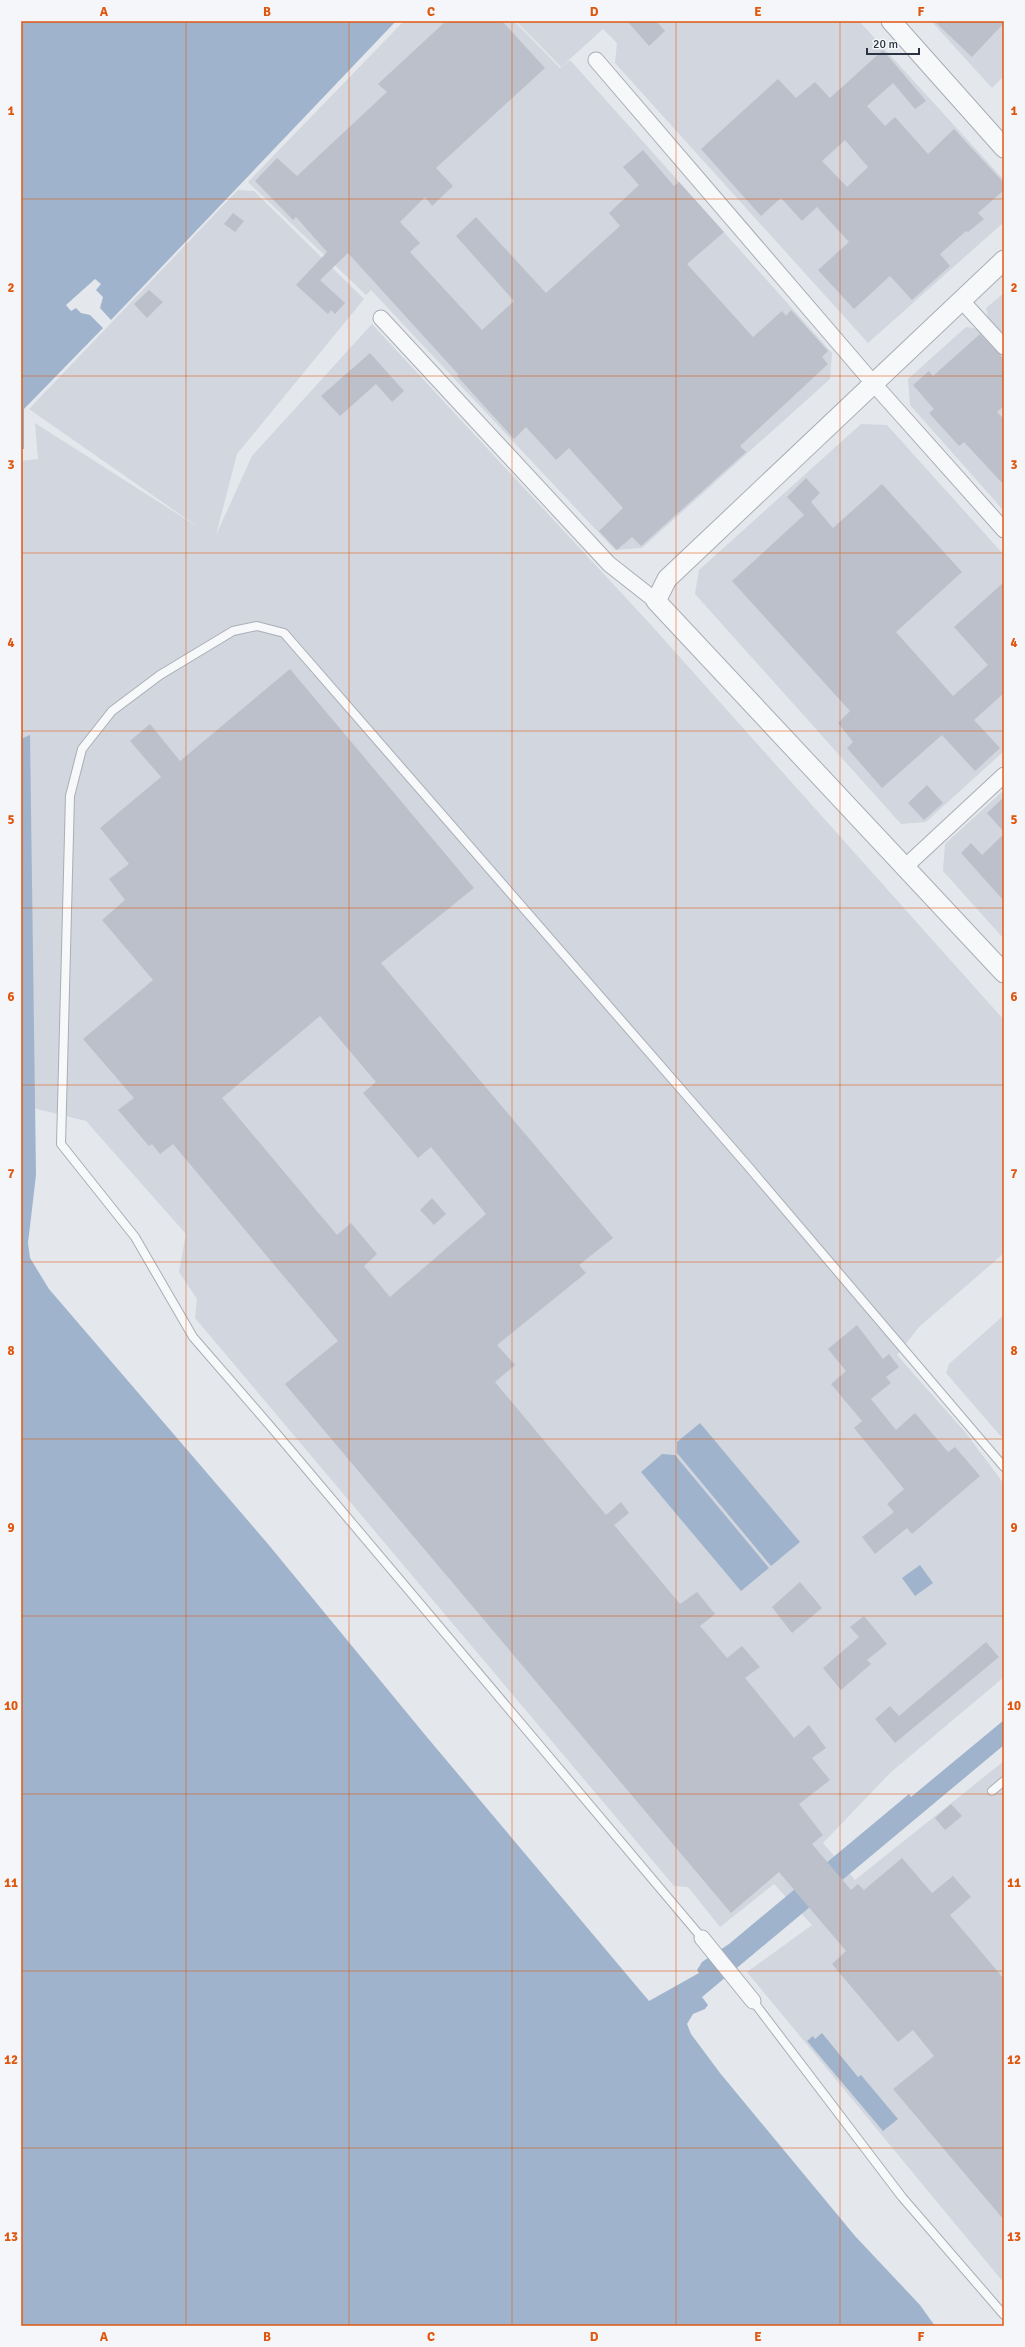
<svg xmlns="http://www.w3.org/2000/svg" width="1025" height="2347" font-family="Signika,sans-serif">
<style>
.built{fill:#d2d6de}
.water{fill:#9fb4cc}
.building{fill:#bbc0ca;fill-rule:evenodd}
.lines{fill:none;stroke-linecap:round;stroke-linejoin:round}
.service-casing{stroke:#a9aeb7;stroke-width:10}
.minor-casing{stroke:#a9aeb7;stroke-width:17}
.tertiary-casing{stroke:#a9aeb7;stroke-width:21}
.service{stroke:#f7f8fa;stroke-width:8}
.minor{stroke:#f7f8fa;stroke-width:15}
.tertiary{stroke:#f7f8fa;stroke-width:19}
.grid{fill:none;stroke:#df570f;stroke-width:1;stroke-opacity:0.55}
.neatline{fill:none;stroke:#df570f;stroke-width:1.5}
.grid-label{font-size:13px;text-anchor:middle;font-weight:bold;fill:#df570f}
</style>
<rect width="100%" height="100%" fill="#e4e7ec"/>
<!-- built -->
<path class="built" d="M 404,21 L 514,21 L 560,68 L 570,60 L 832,353 L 830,379 L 642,548 L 615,550 L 371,290 L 366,295 L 248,182 Z
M 516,21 L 859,21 L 1004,180 L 1004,222 L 868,343 L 615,63 L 617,43 L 603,29 L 561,67 Z
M 931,21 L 1004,21 L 1004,76 L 992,88 Z
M 238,190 L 254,191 L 364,299 L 237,454 L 216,535 L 252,456 L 372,324 L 651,625 L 1004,1020 L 1004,1253 L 919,1327 L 897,1355 L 965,1432 L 1004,1484 L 1004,1677 L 890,1773 L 823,1843 L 855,1880 L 1004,1761 L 1004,2283 L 747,1972 L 812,1925 L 774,1884 L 720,1927 L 688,1887 L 674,1886 L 195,1318 L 197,1299 L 179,1272 L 186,1234 L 86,1121 L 21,1105 L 21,461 L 38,459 L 35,423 L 201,529 L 29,409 Z
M 1004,293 L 1004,335 L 988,318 L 986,308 Z
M 966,327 L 980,329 L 1004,356 L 1004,511 L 910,405 L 908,379 Z
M 861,424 L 887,425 L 1004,555 L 1004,751 L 926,822 L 901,824 L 695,594 L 699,570 Z
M 1004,790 L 1004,939 L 943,871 L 945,844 Z
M 1004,1315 L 1004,1440 L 946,1373 L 949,1364 Z"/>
<!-- water -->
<path class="water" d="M 21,21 L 396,21 L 111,320 L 100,308 L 103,297 L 96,290 L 101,284 L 95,279 L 66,305 L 71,311 L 76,308 L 81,313 L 90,315 L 103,328 L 24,409 L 24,449 L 21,449 Z
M 30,735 L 36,1175 L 28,1243 L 30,1258 L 49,1289 L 268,1544 L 426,1736 L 649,2001 L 699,1973 L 697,1970 L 702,1962 L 729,1944 L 909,1794 L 911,1797 L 1004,1720 L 1004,1745 L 702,1997 L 708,2005 L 705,2009 L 693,2014 L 687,2024 L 691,2034 L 720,2073 L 855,2236 L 920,2305 L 935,2326 L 21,2326 L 21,739 Z
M 700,1423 L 800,1542 L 771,1566 L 677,1453 L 677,1442 Z
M 662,1454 L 675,1455 L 769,1568 L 741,1591 L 641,1472 Z
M 920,1565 L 933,1583 L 915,1596 L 902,1578 Z
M 822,2033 L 858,2077 L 861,2075 L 898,2119 L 883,2131 L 807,2041 L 813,2036 L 815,2039 Z"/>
<!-- building -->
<path class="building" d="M 446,21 L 502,21 L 545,68 L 436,168 L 453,186 L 432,206 L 425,197 L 400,222 L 420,243 L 410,252 L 482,330 L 514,301 L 456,236 L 476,217 L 546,293 L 620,226 L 609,213 L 639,185 L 623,167 L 643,150 L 674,186 L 679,182 L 724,232 L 687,264 L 753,337 L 782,311 L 786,316 L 791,310 L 828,351 L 822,357 L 828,364 L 740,446 L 746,452 L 641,546 L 632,537 L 617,550 L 599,531 L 623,508 L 569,448 L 556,460 L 526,427 L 514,439 L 457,376 L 458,374 L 348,253 L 320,280 L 345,303 L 335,314 L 331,310 L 328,314 L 296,285 L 327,252 L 296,217 L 293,220 L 255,181 L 277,158 L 297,176 L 387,92 L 378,84 Z
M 627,21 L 656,21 L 665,31 L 649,46 Z
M 934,21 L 1004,21 L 1004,23 L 972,57 Z
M 883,50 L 926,101 L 915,109 L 893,83 L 867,106 L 885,126 L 895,117 L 928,154 L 954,129 L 1004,183 L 1004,190 L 978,213 L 984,219 L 968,232 L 966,231 L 940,254 L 950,266 L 912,300 L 890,276 L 854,309 L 818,270 L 849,242 L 817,207 L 802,221 L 781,198 L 761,216 L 701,149 L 778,79 L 796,98 L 815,82 L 830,98 ZM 845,140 L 868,167 L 847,187 L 822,161 Z
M 233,213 L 244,221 L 235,232 L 224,224 Z
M 149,290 L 163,302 L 147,318 L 134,304 Z
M 980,334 L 1004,359 L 1004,406 L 997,412 L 1004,419 L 1004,485 L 964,442 L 959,446 L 929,413 L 934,409 L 913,385 L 929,371 L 933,376 Z
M 370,353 L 404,391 L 392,402 L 376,384 L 340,416 L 321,396 Z
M 806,478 L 820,493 L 811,502 L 833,528 L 882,484 L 962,572 L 896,632 L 953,696 L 988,665 L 954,627 L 1004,582 L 1004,693 L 974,720 L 1000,748 L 975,771 L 942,735 L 882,788 L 847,748 L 853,742 L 838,723 L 850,711 L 732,581 L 804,515 L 787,497 Z
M 290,669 L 474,888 L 381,963 L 613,1238 L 579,1265 L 586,1273 L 497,1345 L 515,1365 L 495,1382 L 606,1515 L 621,1502 L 629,1513 L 614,1525 L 680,1604 L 697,1592 L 715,1614 L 700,1626 L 727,1658 L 742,1646 L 760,1667 L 745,1678 L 794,1738 L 809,1725 L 826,1748 L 812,1758 L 830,1780 L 799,1804 L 823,1835 L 812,1844 L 851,1890 L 858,1884 L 864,1890 L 902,1858 L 932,1893 L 953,1876 L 971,1897 L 950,1915 L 1004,1979 L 1004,2220 L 893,2089 L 934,2056 L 913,2030 L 898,2042 L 832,1964 L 846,1951 L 779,1872 L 731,1913 L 285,1384 L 338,1341 L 173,1144 L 160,1154 L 152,1144 L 149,1146 L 118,1110 L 134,1098 L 83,1039 L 153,980 L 102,920 L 125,900 L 109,879 L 129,864 L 100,828 L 161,777 L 130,741 L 150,724 L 180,761 ZM 320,1016 L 376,1082 L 363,1093 L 418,1158 L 431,1147 L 486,1214 L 390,1297 L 364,1266 L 377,1254 L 351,1223 L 337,1235 L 222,1098 Z
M 927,785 L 943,803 L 924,820 L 908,803 Z
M 1004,797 L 1004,832 L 987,813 Z
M 1004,834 L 1004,901 L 961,853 L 971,843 L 982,855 Z
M 432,1198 L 446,1214 L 434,1225 L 420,1210 Z
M 857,1325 L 883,1359 L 889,1354 L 899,1367 L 886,1377 L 891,1383 L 871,1399 L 896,1430 L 915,1413 L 948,1452 L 955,1447 L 980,1476 L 912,1534 L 907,1528 L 875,1554 L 862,1537 L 894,1512 L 887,1504 L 904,1489 L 854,1428 L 862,1421 L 831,1384 L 846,1371 L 828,1349 Z
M 800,1582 L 822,1608 L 792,1633 L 772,1607 Z
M 864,1616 L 887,1644 L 867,1660 L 871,1664 L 841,1690 L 823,1668 L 859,1637 L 850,1627 Z
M 986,1642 L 999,1657 L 895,1743 L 875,1719 L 890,1706 L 899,1716 Z
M 951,1804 L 962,1816 L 945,1830 L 935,1818 Z"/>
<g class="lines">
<!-- service casing -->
<g class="service-casing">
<path id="service" d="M 992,1791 L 1004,1781
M 702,1938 L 271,1427 L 193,1337 L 135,1237 L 61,1144 L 70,796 L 82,749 L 112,711 L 160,675 L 233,631 L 257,626 L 284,633 L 747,1165 L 1004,1467
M 753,2001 L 902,2197 L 1004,2315"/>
</g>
<!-- minor casing -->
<g class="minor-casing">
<path id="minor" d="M 596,60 L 873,383 L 1004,530
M 961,300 L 1004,347
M 381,318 L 609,564 L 656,601
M 906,866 L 1004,775
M 702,1938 L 753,2001"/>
</g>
<!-- tertiary casing -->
<g class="tertiary-casing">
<path id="tertiary" d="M 891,21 L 1004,148
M 1004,260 L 667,579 L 656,601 L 1004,973"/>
</g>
<!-- service -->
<use href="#service" class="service"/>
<!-- minor -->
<use href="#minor" class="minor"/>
<!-- tertiary -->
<use href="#tertiary" class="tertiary"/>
</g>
<!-- grid -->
<path class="grid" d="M 186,21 L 186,2326M 349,21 L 349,2326M 512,21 L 512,2326M 676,21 L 676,2326M 840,21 L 840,2326M 21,199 L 1004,199M 21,376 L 1004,376M 21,553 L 1004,553M 21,731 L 1004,731M 21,908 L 1004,908M 21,1085 L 1004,1085M 21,1262 L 1004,1262M 21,1439 L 1004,1439M 21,1616 L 1004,1616M 21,1794 L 1004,1794M 21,1971 L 1004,1971M 21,2148 L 1004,2148"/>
<!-- border -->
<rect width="1025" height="2347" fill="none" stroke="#f4f6f9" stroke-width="44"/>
<!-- scale -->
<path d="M867 48v6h52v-6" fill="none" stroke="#2b3445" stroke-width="2"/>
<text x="873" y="48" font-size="12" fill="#2b3445" stroke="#f4f6f9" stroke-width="3" paint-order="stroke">20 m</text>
<rect x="22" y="22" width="981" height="2303" class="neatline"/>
<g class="grid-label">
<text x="104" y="16">A</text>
<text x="267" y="16">B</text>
<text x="431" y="16">C</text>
<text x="594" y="16">D</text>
<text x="758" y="16">E</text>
<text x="921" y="16">F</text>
<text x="11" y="115">1</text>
<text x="1014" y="115">1</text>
<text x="11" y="292">2</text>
<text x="1014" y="292">2</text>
<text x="11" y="469">3</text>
<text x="1014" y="469">3</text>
<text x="11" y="647">4</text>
<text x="1014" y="647">4</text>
<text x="11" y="824">5</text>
<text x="1014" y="824">5</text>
<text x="11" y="1001">6</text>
<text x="1014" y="1001">6</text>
<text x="11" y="1178">7</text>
<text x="1014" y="1178">7</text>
<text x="11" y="1355">8</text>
<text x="1014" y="1355">8</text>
<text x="11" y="1532">9</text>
<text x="1014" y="1532">9</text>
<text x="11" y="1710">10</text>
<text x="1014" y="1710">10</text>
<text x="11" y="1887">11</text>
<text x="1014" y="1887">11</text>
<text x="11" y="2064">12</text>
<text x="1014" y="2064">12</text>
<text x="11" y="2241">13</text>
<text x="1014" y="2241">13</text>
<text x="104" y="2341">A</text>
<text x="267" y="2341">B</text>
<text x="431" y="2341">C</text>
<text x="594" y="2341">D</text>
<text x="758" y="2341">E</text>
<text x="921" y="2341">F</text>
</g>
</svg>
